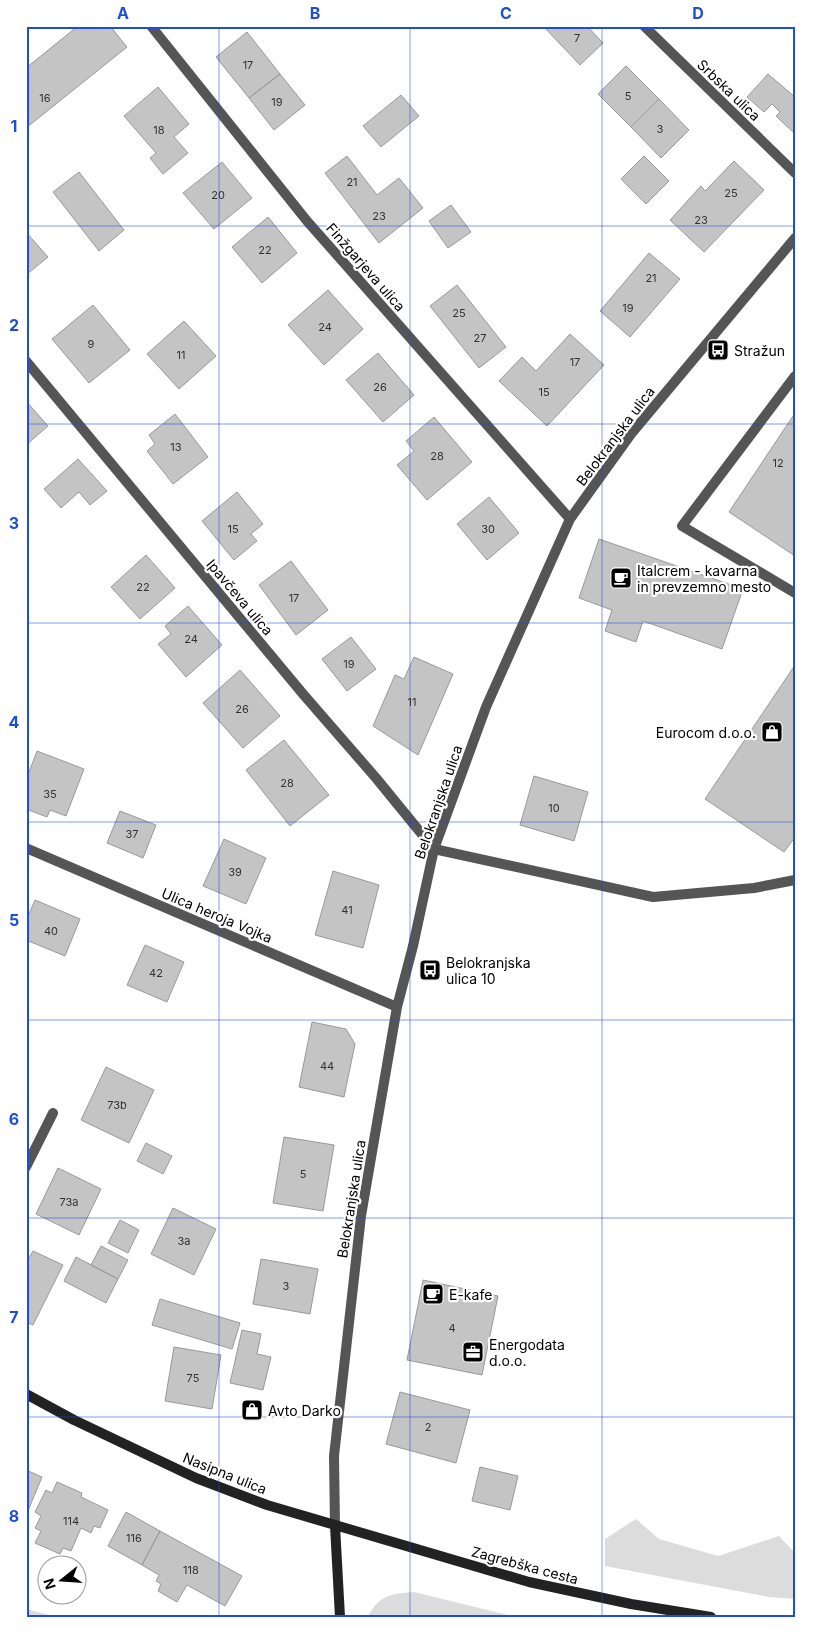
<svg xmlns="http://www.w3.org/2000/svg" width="821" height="1643" font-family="Inter,sans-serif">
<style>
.green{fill:#dcdcdc}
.building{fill:#c4c4c4;stroke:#999}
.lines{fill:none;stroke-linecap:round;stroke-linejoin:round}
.lane{stroke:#555;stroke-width:10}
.street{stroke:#555;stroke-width:10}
.secondary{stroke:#222;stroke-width:10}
.grid{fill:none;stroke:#1d4ed8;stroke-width:1;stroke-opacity:0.55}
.labels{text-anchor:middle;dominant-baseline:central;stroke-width:4.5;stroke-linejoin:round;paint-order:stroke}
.number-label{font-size:11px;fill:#313131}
.street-label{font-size:14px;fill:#000;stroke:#fff}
.poi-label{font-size:14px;fill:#000;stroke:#fff;text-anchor:start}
.neatline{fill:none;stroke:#1d4ed8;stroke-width:2}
.grid-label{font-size:16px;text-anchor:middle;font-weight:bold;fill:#1d4ed8}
</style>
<rect width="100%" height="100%" fill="#fff"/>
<!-- green -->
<path class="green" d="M 636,1519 L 659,1539 L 718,1556 L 779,1536 L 795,1553 L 795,1599 L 769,1597 L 605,1566 L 605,1539 Z
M 414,1592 L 516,1617 L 368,1617 C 379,1594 392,1594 414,1592 Z
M 26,1609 L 57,1617 L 26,1617 Z"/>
<!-- building -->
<path class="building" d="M 78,26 L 110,26 L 127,47 L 26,128 L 26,68 Z
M 543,26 L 587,26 L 603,43 L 580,65 Z
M 247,32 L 280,74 L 249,98 L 216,57 Z
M 626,66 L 659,99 L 631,127 L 598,94 Z
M 280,74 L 305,105 L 274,130 L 249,98 Z
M 768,74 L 795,97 L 795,134 L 776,116 L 780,112 L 772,104 L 764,112 L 747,97 Z
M 158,87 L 189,124 L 174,137 L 188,153 L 163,174 L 150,158 L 156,153 L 124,116 Z
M 401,95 L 419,116 L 381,147 L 363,126 Z
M 659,99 L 689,130 L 661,158 L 631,127 Z
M 347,156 L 377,195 L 399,178 L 423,208 L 379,243 L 325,173 Z
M 644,156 L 669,181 L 646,204 L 621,179 Z
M 734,161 L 764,190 L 704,252 L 670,220 L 701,186 L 705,191 Z
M 222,162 L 252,198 L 214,229 L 183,193 Z
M 79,172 L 124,230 L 99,251 L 53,192 Z
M 451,205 L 471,232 L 448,248 L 429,221 Z
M 268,217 L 297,253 L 262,283 L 232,247 Z
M 26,232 L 48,257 L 26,275 Z
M 649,253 L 680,279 L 630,337 L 600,311 Z
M 457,285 L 506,347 L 479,368 L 430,306 Z
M 328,290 L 363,329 L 324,365 L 288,325 Z
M 93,305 L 130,350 L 89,383 L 52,339 Z
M 184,321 L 216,356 L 179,389 L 147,354 Z
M 570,334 L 604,365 L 547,426 L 499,381 L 522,357 L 536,371 Z
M 378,353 L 414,395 L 383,422 L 346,380 Z
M 26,401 L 48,426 L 26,445 Z
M 795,413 L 795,556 L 729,512 Z
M 175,414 L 208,457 L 173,484 L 147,451 L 155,444 L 149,435 Z
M 434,417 L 472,462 L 427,500 L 397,465 L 414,451 L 406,441 Z
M 78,459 L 107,491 L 90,505 L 79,492 L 61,508 L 44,489 Z
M 237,492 L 263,524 L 251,534 L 257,541 L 234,560 L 202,521 Z
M 489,497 L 519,533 L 487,560 L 457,524 Z
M 599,539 L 743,589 L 722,649 L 643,621 L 636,642 L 605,631 L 612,610 L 579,598 Z
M 146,555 L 175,588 L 140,619 L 111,587 Z
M 291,561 L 328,610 L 296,635 L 259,585 Z
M 188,606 L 222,645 L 186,677 L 158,644 L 171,634 L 165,626 Z
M 351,637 L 376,669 L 347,691 L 322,659 Z
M 414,657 L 453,674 L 418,755 L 373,726 L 395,675 L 404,679 Z
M 795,665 L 795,837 L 784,852 L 705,799 Z
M 240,670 L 280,716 L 243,748 L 203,703 Z
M 284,740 L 329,795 L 290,826 L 246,770 Z
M 37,751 L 84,769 L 66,816 L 50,810 L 47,817 L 26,809 L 26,780 Z
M 534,776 L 588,792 L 574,841 L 520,825 Z
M 120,811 L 156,825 L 143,858 L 107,843 Z
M 224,839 L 266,858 L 246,904 L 203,886 Z
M 333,871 L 379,885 L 363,948 L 315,935 Z
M 35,900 L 80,919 L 65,956 L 26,940 L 26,921 Z
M 145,945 L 184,962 L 167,1002 L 127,985 Z
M 312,1022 L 346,1029 L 355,1044 L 344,1097 L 299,1087 Z
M 106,1067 L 154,1090 L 129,1143 L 81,1120 Z
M 284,1137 L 334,1145 L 323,1211 L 273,1203 Z
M 146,1143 L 172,1156 L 163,1174 L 137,1161 Z
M 58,1168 L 101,1189 L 79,1235 L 36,1214 Z
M 173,1208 L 216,1229 L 194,1275 L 151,1254 Z
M 120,1220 L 139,1230 L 128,1253 L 108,1243 Z
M 101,1246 L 128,1260 L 118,1279 L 91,1265 Z
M 33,1251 L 63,1265 L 33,1325 L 26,1322 L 26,1263 Z
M 76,1257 L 118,1279 L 106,1303 L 64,1281 Z
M 261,1259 L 318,1269 L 310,1314 L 253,1304 Z
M 423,1280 L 498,1296 L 482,1375 L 407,1360 Z
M 160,1299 L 240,1323 L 232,1349 L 152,1325 Z
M 242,1330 L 261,1334 L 257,1354 L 271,1357 L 263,1390 L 230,1383 Z
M 174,1347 L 221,1355 L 212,1409 L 165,1401 Z
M 400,1392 L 470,1410 L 456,1463 L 386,1444 Z
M 480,1467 L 518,1476 L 510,1510 L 472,1501 Z
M 26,1470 L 42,1477 L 27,1513 L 26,1513 Z
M 57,1482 L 82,1493 L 81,1497 L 108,1510 L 100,1528 L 94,1526 L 91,1533 L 81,1528 L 71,1551 L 63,1548 L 60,1554 L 35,1543 L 41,1531 L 35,1528 L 41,1516 L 35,1512 L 46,1490 L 52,1493 Z
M 126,1512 L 160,1531 L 142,1565 L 108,1546 Z
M 160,1531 L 242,1576 L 225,1606 L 187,1585 L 177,1602 L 158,1591 L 161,1584 L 156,1581 L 159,1575 L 142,1565 Z"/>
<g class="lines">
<!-- lane -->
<path class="lane" d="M 795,376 L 682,526 L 795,593
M 434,849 L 653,897 L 754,888 L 795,880
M 26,1167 L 53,1113"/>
<!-- street -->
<path class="street" d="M 151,26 L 307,221 L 570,519
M 644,26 L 795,173
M 26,361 L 303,694 L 376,778 L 434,849
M 26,848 L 397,1007
M 335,1526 L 334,1456 L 361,1216 L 397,1007 L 413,946 L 434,849 L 486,707 L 570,519 L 631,434 L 795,238"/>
<!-- secondary -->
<path class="secondary" d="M 26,1394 L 74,1420 L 196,1478 L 267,1505 L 529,1582 L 631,1604 L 711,1617
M 335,1526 L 340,1617"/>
</g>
<!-- grid -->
<path class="grid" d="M 219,26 L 219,1617M 410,26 L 410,1617M 602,26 L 602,1617M 26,226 L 795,226M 26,424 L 795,424M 26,623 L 795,623M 26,822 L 795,822M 26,1020 L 795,1020M 26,1218 L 795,1218M 26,1417 L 795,1417"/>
<!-- icons -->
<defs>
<g id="bus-square" transform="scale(1.125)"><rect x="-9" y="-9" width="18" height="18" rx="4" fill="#000" stroke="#fff"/><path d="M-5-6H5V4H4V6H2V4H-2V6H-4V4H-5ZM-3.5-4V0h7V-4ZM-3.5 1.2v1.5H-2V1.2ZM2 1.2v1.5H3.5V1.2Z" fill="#fff"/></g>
<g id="cafe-square" transform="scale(1.125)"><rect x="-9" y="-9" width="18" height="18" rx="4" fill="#000" stroke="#fff"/><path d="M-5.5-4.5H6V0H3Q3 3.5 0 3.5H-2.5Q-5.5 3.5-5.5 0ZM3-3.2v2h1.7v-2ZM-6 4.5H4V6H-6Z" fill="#fff"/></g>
<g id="shop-square" transform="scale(1.125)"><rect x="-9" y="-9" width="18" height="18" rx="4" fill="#000" stroke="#fff"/><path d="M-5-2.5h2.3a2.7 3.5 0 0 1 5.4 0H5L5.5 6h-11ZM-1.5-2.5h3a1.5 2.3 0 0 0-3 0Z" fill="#fff"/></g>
<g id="office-square" transform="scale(1.125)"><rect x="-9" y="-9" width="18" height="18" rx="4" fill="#000" stroke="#fff"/><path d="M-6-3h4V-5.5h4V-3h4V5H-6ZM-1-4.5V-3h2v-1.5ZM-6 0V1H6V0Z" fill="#fff"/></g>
</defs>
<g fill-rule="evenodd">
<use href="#bus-square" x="718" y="350"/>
<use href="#cafe-square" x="621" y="578"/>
<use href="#shop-square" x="772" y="732"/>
<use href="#bus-square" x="430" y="970"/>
<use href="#cafe-square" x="433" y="1294"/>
<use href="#office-square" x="473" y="1352"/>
<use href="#shop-square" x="252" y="1410"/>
</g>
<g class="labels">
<!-- number labels -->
<g class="number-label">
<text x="577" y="38">7</text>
<text x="248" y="65">17</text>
<text x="628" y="96">5</text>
<text x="45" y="98">16</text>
<text x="277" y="102">19</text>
<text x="660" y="129">3</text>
<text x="159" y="130">18</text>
<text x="352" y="182">21</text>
<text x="731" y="193">25</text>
<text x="218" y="195">20</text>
<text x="379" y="216">23</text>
<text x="701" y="220">23</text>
<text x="265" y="250">22</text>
<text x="651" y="278">21</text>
<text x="628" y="308">19</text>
<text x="459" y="313">25</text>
<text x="325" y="327">24</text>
<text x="480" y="338">27</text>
<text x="91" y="344">9</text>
<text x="181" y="355">11</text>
<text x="575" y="362">17</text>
<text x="380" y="387">26</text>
<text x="544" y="392">15</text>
<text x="176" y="447">13</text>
<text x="437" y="456">28</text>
<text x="778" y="463">12</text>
<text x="233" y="529">15</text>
<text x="488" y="529">30</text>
<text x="143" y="587">22</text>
<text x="294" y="598">17</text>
<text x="191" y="639">24</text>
<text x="349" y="664">19</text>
<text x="412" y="702">11</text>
<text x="242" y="709">26</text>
<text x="287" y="783">28</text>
<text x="50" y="794">35</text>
<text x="554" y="808">10</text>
<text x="132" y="834">37</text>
<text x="235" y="872">39</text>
<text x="347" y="910">41</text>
<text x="51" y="931">40</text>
<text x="156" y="973">42</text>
<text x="327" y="1066">44</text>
<text x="117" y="1105">73b</text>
<text x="303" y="1174">5</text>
<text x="69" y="1202">73a</text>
<text x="184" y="1241">3a</text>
<text x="286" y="1286">3</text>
<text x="452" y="1328">4</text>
<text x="193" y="1378">75</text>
<text x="428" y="1427">2</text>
<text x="71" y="1521">114</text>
<text x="134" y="1538">116</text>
<text x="191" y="1570">118</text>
</g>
<!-- street labels -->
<g class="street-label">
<text transform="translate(729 90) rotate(44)">Srbska ulica</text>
<text transform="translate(366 267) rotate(49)">Finžgarjeva ulica</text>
<text transform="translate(615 436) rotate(-53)">Belokranjska ulica</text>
<text transform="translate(240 597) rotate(50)">Ipavčeva ulica</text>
<text transform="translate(438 802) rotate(-71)">Belokranjska ulica</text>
<text transform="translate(217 915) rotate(23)">Ulica heroja Vojka</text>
<text transform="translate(351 1199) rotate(-81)">Belokranjska ulica</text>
<text transform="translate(225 1473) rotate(22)">Nasipna ulica</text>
<text transform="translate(525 1565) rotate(15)">Zagrebška cesta</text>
</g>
<!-- poi labels -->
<g class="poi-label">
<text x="734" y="350">Stražun</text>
<text x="637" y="570">Italcrem - kavarna<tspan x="637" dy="16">in prevzemno mesto</tspan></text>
<text x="756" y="732" text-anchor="end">Eurocom d.o.o.</text>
<text x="446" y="962">Belokranjska<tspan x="446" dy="16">ulica 10</tspan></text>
<text x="449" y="1294">E-kafe</text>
<text x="489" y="1344">Energodata<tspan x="489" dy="16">d.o.o.</tspan></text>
<text x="268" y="1410">Avto Darko</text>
</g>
</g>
<!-- border -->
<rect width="821" height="1643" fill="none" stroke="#ffffff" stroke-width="55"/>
<!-- north arrow -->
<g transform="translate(62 1580) rotate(253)"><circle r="24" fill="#ffffff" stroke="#999999"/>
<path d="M0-4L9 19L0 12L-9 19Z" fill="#000000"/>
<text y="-8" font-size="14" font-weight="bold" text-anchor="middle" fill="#000000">N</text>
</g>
<rect x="28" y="28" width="766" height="1588" class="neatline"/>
<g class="grid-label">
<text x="123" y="19">A</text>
<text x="315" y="19">B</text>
<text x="506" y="19">C</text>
<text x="698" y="19">D</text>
<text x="14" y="132">1</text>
<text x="14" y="331">2</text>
<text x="14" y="529">3</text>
<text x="14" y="728">4</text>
<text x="14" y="926">5</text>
<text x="14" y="1125">6</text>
<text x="14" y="1323">7</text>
<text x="14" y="1522">8</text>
</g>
</svg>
